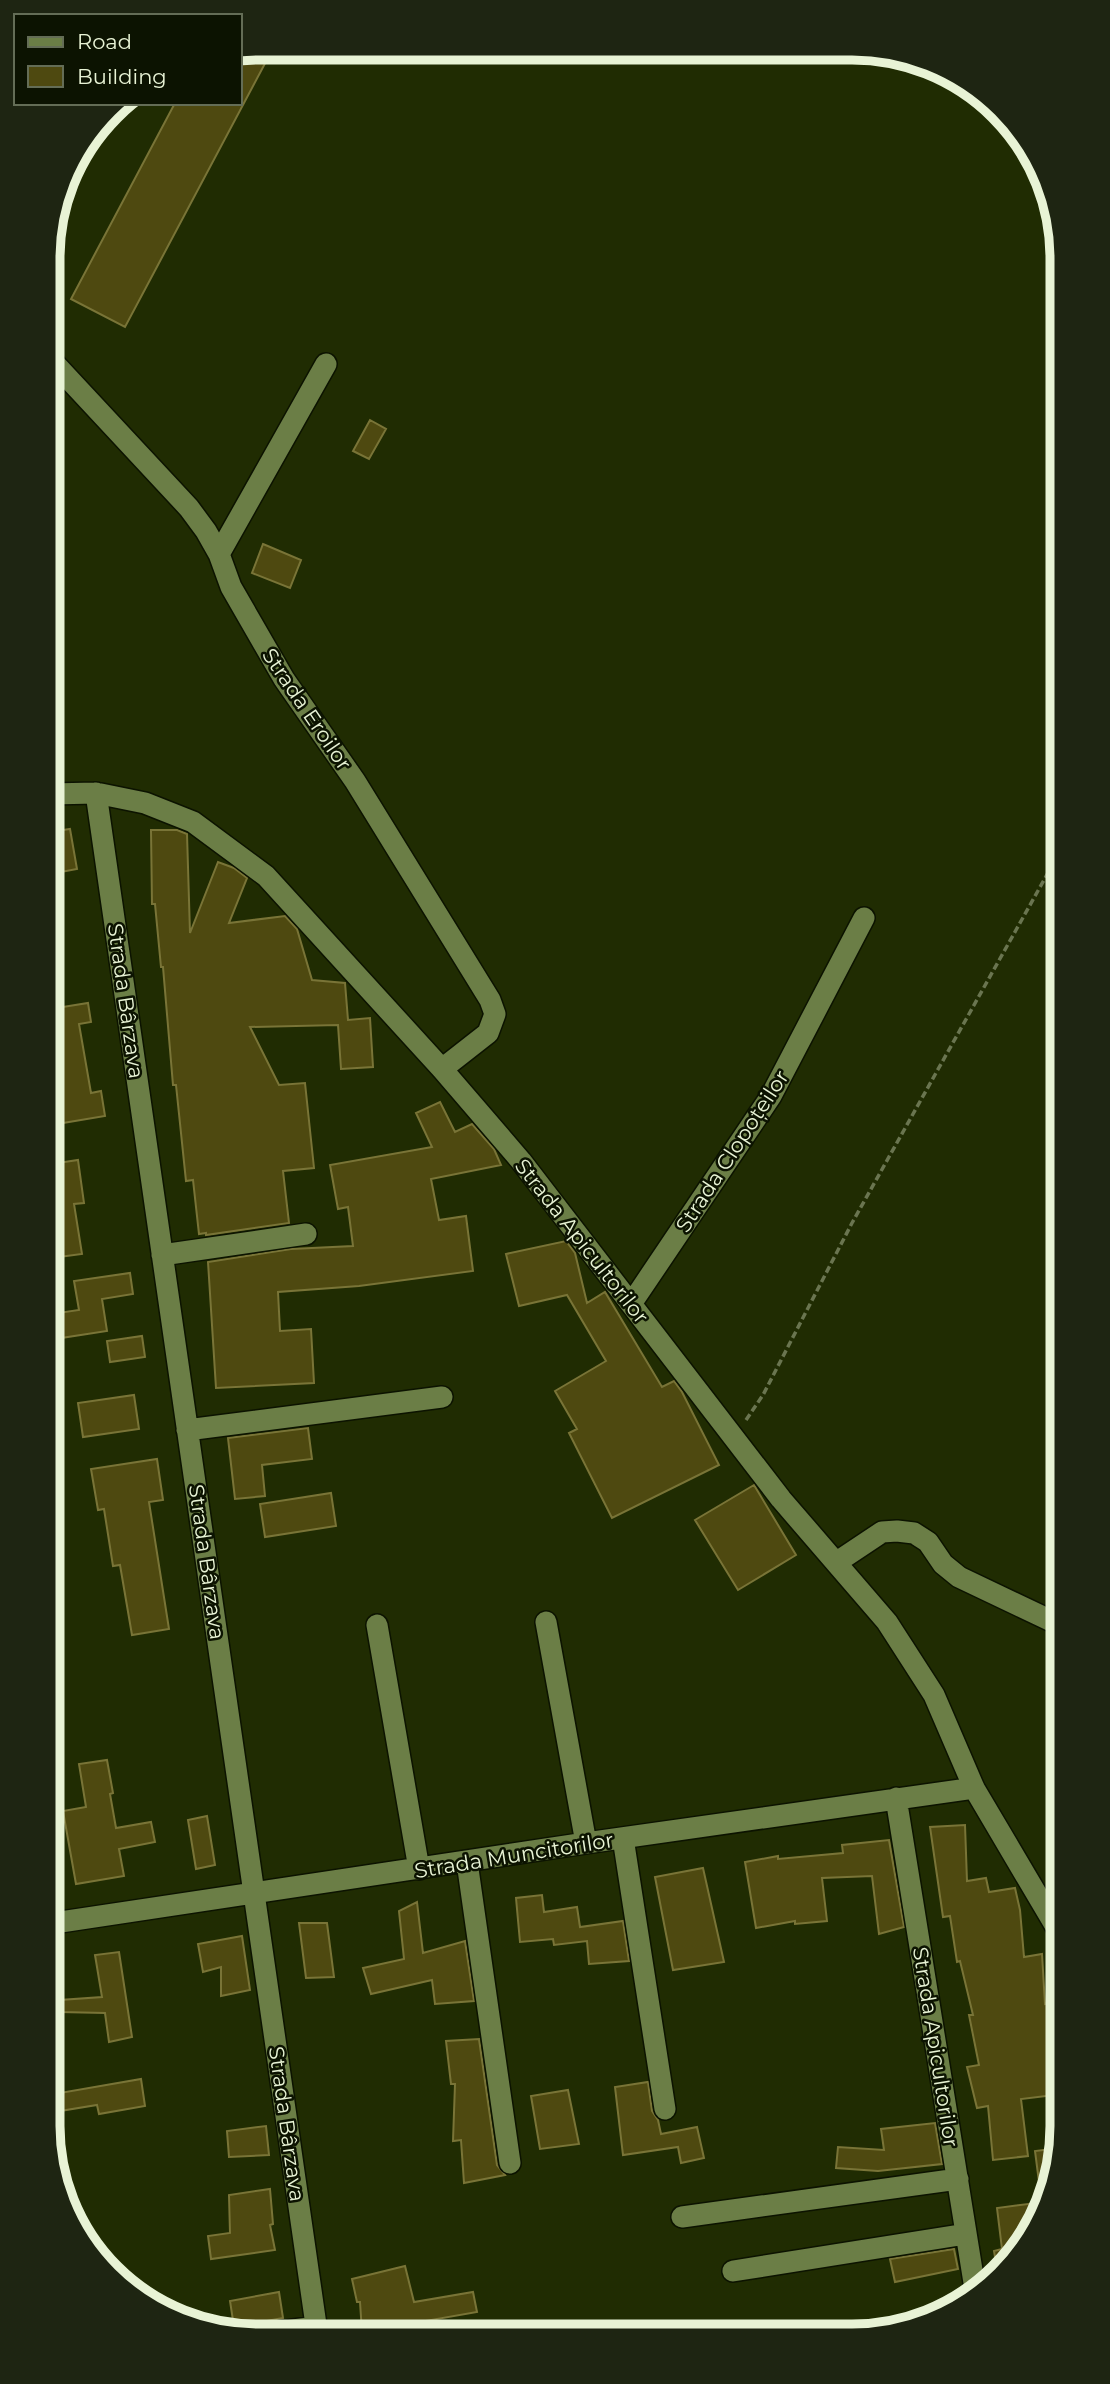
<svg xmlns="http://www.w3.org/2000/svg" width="1110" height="2384" font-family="Montserrat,sans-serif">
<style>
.building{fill:#4e4910;stroke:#797437;stroke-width:2}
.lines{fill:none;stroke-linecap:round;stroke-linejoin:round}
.minor-casing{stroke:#0c1300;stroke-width:24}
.path{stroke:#6a7550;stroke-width:3.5;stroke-dasharray:7 3.5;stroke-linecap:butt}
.minor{stroke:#6b7e46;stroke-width:21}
.labels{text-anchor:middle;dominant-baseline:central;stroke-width:5;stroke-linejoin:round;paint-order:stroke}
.street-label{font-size:21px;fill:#e8f3d5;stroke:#0c1301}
.rim{fill:none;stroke:#e8f3d5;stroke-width:9}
</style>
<rect width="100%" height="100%" fill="#202c02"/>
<!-- building -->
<path class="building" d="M 254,48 L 269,56 L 125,327 L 71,299 L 175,103 L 240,103 L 240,51 Z
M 370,420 L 386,429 L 369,459 L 353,451 Z
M 263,544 L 301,560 L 290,588 L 252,573 Z
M 70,829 L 77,869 L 50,874 L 50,832 Z
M 151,830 L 177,830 L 187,834 L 190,933 L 218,862 L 234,868 L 247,878 L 229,923 L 285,916 L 297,929 L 312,980 L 345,983 L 348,1020 L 370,1018 L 373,1067 L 341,1069 L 338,1025 L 250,1027 L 279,1085 L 305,1083 L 314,1168 L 283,1171 L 289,1223 L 206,1235 L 206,1233 L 199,1234 L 193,1180 L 186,1181 L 176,1085 L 173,1085 L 163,967 L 161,967 L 155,904 L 152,904 Z
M 88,1003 L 91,1022 L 79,1024 L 91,1093 L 101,1091 L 105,1116 L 51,1125 L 50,1009 Z
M 440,1102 L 455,1132 L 472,1124 L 494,1149 L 501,1165 L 431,1179 L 439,1220 L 466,1216 L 473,1271 L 359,1286 L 278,1292 L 280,1331 L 311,1329 L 314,1383 L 216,1388 L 208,1262 L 291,1249 L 353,1246 L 348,1207 L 338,1209 L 330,1165 L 432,1147 L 416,1113 Z
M 78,1160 L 84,1203 L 74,1204 L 82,1254 L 51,1258 L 51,1164 Z
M 566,1241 L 575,1253 L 587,1303 L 605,1292 L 662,1387 L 674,1381 L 682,1392 L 719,1465 L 612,1518 L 569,1433 L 577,1429 L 555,1391 L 606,1361 L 567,1295 L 519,1306 L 506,1254 Z
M 130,1273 L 133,1294 L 102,1299 L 107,1331 L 61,1338 L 58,1313 L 79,1310 L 74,1281 Z
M 142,1336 L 145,1357 L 110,1362 L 107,1341 Z
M 134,1395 L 139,1429 L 83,1437 L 78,1403 Z
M 308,1428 L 312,1459 L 262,1465 L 265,1496 L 235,1499 L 228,1438 Z
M 157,1459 L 163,1500 L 149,1502 L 169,1629 L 132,1635 L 120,1565 L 113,1566 L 104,1509 L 98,1510 L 91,1469 Z
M 754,1485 L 796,1555 L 738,1590 L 695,1520 Z
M 331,1493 L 336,1526 L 265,1537 L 260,1504 Z
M 107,1760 L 113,1793 L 110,1794 L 116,1828 L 151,1822 L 155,1842 L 119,1849 L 124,1876 L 76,1884 L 63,1811 L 86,1807 L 79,1764 Z
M 207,1816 L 215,1865 L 196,1869 L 188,1820 Z
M 965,1825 L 967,1881 L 986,1878 L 989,1892 L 1015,1888 L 1020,1910 L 1024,1957 L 1042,1954 L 1045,2004 L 1062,2001 L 1062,2094 L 1021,2099 L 1028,2156 L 993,2160 L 988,2106 L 977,2108 L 967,2067 L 979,2065 L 969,2015 L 973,2015 L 960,1961 L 957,1962 L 950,1916 L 943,1917 L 930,1827 Z
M 889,1840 L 904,1927 L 879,1934 L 872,1876 L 822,1878 L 827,1921 L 795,1924 L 795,1921 L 756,1928 L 745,1862 L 778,1856 L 778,1859 L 843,1853 L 842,1845 Z
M 703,1868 L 724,1962 L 673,1970 L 655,1877 Z
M 542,1895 L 544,1912 L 577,1907 L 580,1927 L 623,1921 L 629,1961 L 589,1964 L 587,1941 L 554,1945 L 553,1939 L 520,1942 L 516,1898 Z
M 417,1902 L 423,1953 L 465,1941 L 474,2001 L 435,2004 L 432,1980 L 371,1994 L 363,1968 L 404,1959 L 399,1911 Z
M 299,1923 L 327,1923 L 334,1977 L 306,1978 Z
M 242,1936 L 250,1990 L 221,1996 L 221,1967 L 203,1972 L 198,1944 Z
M 119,1952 L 132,2037 L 109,2042 L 105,2013 L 60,2012 L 60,2000 L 102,1997 L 95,1955 Z
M 479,2039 L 497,2165 L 505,2175 L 464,2183 L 461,2140 L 453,2141 L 455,2084 L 451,2084 L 446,2041 Z
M 141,2079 L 145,2106 L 99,2114 L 97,2105 L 54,2112 L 54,2094 Z
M 648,2082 L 652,2111 L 658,2120 L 661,2134 L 697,2127 L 704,2158 L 681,2163 L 678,2147 L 623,2155 L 615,2087 Z
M 568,2090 L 579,2144 L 540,2149 L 531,2096 Z
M 935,2123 L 942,2164 L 878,2171 L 836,2168 L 838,2147 L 884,2150 L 881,2129 Z
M 266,2126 L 269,2155 L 229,2157 L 227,2131 Z
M 1060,2148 L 1047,2206 L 1043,2213 L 1035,2151 Z
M 270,2189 L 273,2224 L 270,2225 L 275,2250 L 211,2259 L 208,2236 L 230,2233 L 229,2195 Z
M 1036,2203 L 1038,2222 L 1019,2255 L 998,2275 L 994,2251 L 1002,2249 L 997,2208 Z
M 954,2249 L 958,2269 L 895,2282 L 890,2259 Z
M 405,2266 L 414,2302 L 473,2292 L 477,2312 L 391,2327 L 391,2330 L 362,2332 L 360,2302 L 357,2302 L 352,2279 Z
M 279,2292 L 283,2318 L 234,2327 L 230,2301 Z"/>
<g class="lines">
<!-- minor casing -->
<g class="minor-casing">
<path id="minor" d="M 48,360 L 54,363 L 189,508 L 206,531 L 219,554 L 231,587 L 284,679 L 355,781 L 490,1000 L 495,1014 L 488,1033 L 442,1069
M 219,554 L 326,364
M 96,793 L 317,2332
M 50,794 L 96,793 L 145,803 L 193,822 L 266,876 L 442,1069 L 521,1161 L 781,1499 L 887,1622 L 934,1695 L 974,1788 L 1062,1937
M 162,1255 L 306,1234
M 631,1304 L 771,1096 L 864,918
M 187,1430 L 442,1397
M 837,1562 L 882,1532 L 897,1531 L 914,1533 L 928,1542 L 943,1564 L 959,1577 L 1060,1625
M 546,1622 L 586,1843
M 377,1625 L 419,1869
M 896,1798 L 976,2295
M 623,1838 L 665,2109
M 467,1862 L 510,2163
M 54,1923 L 586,1843 L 974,1788
M 682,2217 L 958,2179
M 733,2271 L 966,2234
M 278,2332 L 316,2327"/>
</g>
<!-- path -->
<path class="path" d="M 746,1420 L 763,1395 L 852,1223 L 1058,855"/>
<!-- minor -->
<use href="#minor" class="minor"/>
</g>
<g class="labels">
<!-- street labels -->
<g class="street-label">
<text transform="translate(307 709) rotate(56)">Strada Eroilor</text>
<text transform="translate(126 1001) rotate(82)">Strada Bârzava</text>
<text transform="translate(732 1151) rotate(-57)">Strada Clopoțeilor</text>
<text transform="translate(582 1241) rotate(52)">Strada Apicultorilor</text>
<text transform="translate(207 1562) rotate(82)">Strada Bârzava</text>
<text transform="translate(514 1855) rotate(-9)">Strada Muncitorilor</text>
<text transform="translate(936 2047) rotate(81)">Strada Apicultorilor</text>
<text transform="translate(287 2124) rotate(82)">Strada Bârzava</text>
</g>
</g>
<!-- crop -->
<path d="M0 0H1110V2384H0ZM258 60H852A198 198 0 0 1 1050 258V2126A198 198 0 0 1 852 2324H258A198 198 0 0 1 60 2126V258A198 198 0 0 1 258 60Z" fill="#1e2512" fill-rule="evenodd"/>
<path class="rim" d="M258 60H852A198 198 0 0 1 1050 258V2126A198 198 0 0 1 852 2324H258A198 198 0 0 1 60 2126V258A198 198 0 0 1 258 60Z"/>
<!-- legend -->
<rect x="14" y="14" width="228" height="91" fill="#0c1301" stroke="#646d56" stroke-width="2"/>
<rect x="28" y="37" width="35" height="10" fill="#6b7e46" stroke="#646d56" stroke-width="2"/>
<text x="77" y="49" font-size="21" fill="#e8f3d5">Road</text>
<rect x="28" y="66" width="35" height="21" fill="#4e4910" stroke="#646d56" stroke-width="2"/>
<text x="77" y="84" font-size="21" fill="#e8f3d5">Building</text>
</svg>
